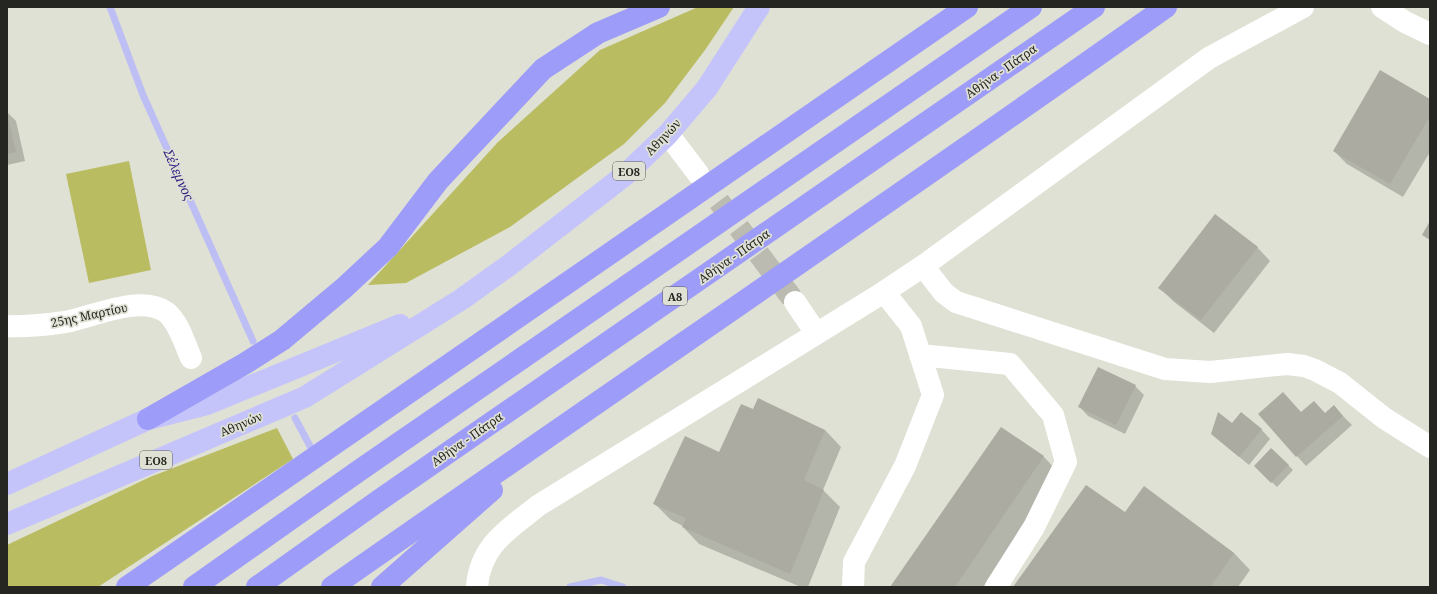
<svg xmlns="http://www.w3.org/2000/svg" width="1437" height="594" font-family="'Noto Serif',serif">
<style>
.green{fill:#b9bc61}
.shadow{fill:#0003}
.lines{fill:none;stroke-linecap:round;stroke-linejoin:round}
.stream{stroke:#bcbef4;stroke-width:7}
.building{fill:#ababa1}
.minor-tunnel{stroke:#bbbbb1;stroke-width:22;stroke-dasharray:22 11;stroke-linecap:butt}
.minor{stroke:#fff;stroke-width:22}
.major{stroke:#c4c4fb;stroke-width:22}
.highway{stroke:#9d9cf8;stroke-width:22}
.labels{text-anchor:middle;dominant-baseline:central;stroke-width:3.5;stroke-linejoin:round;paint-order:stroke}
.shield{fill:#e0e1d5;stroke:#5d5d57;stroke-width:1}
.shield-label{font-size:11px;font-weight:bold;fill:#252521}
.street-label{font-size:12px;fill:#252521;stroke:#e0e1d5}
.water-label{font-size:13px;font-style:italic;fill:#321f82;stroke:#e0e1d5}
</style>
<rect width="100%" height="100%" fill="#e0e1d5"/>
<!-- green -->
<path class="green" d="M 698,7 L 734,7 L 705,50 L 665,103 L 624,144 L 510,227 L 406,283 L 368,285 L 498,142 L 600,50 Z
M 129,161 L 151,270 L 89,283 L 66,174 Z
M 277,428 L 293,459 L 98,587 L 7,587 L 7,545 L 150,477 Z"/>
<!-- shadow -->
<path class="shadow" d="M 1430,100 L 1430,152 L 1403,197 L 1347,164 L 1334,151 Z
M 7,112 L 16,121 L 25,161 L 7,165 Z
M 1257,247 L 1270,261 L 1214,333 L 1173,301 L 1159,287 Z
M 1135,386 L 1144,395 L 1125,434 L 1088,416 L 1079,406 Z
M 1334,407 L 1352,425 L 1306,466 L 1259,414 L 1326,414 Z
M 753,411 L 825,430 L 841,447 L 823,490 L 840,507 L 808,587 L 801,587 L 699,544 L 683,527 L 683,526 L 671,520 L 654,503 L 720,453 Z
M 1001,428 L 1044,457 L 1060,474 L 983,587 L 892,587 Z
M 1261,429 L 1270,439 L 1249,465 L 1212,434 Z
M 1272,449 L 1293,470 L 1277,487 L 1255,466 Z
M 1144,488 L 1234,553 L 1250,570 L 1238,587 L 1014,587 L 1126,514 Z"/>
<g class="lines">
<!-- stream -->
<path class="stream" d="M 110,7 L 143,95 L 253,341
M 295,418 L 310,446
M 570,587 L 601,580 L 623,587"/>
</g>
<!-- building -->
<path class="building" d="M 1380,70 L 1430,99 L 1430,116 L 1390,184 L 1333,151 Z
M 7,114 L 16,152 L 7,154 Z
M 1215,214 L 1258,247 L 1201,320 L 1158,288 Z
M 1430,221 L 1430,240 L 1422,235 Z
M 1098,367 L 1136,385 L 1116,425 L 1078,407 Z
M 1283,392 L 1301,412 L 1314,401 L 1325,413 L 1334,405 L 1343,416 L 1296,457 L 1258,414 Z
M 758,398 L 825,430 L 804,480 L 824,490 L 790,574 L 682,527 L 686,518 L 653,504 L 685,436 L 719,452 L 741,404 L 753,409 Z
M 1218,412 L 1232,423 L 1241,412 L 1262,429 L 1239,457 L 1211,434 Z
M 1001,427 L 1044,456 L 955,587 L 890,587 Z
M 1271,448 L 1289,465 L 1271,483 L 1254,466 Z
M 1086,485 L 1125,512 L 1144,486 L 1234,553 L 1210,587 L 1013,587 Z"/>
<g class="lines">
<!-- minor-tunnel -->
<path class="minor-tunnel" d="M 699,175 L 795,302"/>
<!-- minor -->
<path class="minor" d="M 1382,7 L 1405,22 L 1430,34
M 668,134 L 699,175
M 923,266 L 944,293 L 956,302 L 1165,369 L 1210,372 L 1287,364 L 1304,366 L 1315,370 L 1340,383 L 1384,418 L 1430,447
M 795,302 L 816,333
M 7,326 C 27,327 45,325 65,322 C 93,317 140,294 166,312 C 178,321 185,344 191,358
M 920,355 L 1010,364 L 1053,415 L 1066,462 L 1034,527 L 996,587
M 477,587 C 480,545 509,529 539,505 L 884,292 L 923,266 L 1209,58 L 1303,7
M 853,587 L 854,562 L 905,466 L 933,395 L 911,326 L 884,292"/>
<!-- major -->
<path class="major" d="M 7,484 L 148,419 L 207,404 L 400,325
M 7,524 L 305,397 L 462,299 L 508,266 L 625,175 L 668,134 L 707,88 L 759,7"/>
<!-- highway -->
<path class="highway" d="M 148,419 L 244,364 L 282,340 L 344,288 L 388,247 L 438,181 L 543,69 L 598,33 L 659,7
M 127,587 L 967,7
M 194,587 L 360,470 L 1031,7
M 257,587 L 381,499 L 1094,7
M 332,587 C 609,393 890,203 1166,7
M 382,587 L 492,490"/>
</g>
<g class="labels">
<!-- shield labels -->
<g class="shield">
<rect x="613" y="162" width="32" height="18" rx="3"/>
<rect x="663" y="287" width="24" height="18" rx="3"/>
<rect x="140" y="451" width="32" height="18" rx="3"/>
</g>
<g class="shield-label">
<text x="629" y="171">ΕΟ8</text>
<text x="675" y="296">Α8</text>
<text x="156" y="460">ΕΟ8</text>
</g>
<!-- street labels -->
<g class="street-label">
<text transform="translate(1001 71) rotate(-35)">Αθήνα - Πάτρα</text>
<text transform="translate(663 137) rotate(-46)">Αθηνών</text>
<text transform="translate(734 256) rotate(-35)">Αθήνα - Πάτρα</text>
<text transform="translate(89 315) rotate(-12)">25ης Μαρτίου</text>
<text transform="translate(241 424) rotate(-23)">Αθηνών</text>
<text transform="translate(467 439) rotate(-35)">Αθήνα - Πάτρα</text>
</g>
<!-- water labels -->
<g class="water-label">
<text transform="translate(179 175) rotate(66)">Σέλεμνος</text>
</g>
</g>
<!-- border -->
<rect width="1437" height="594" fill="none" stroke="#252521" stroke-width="16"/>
</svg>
